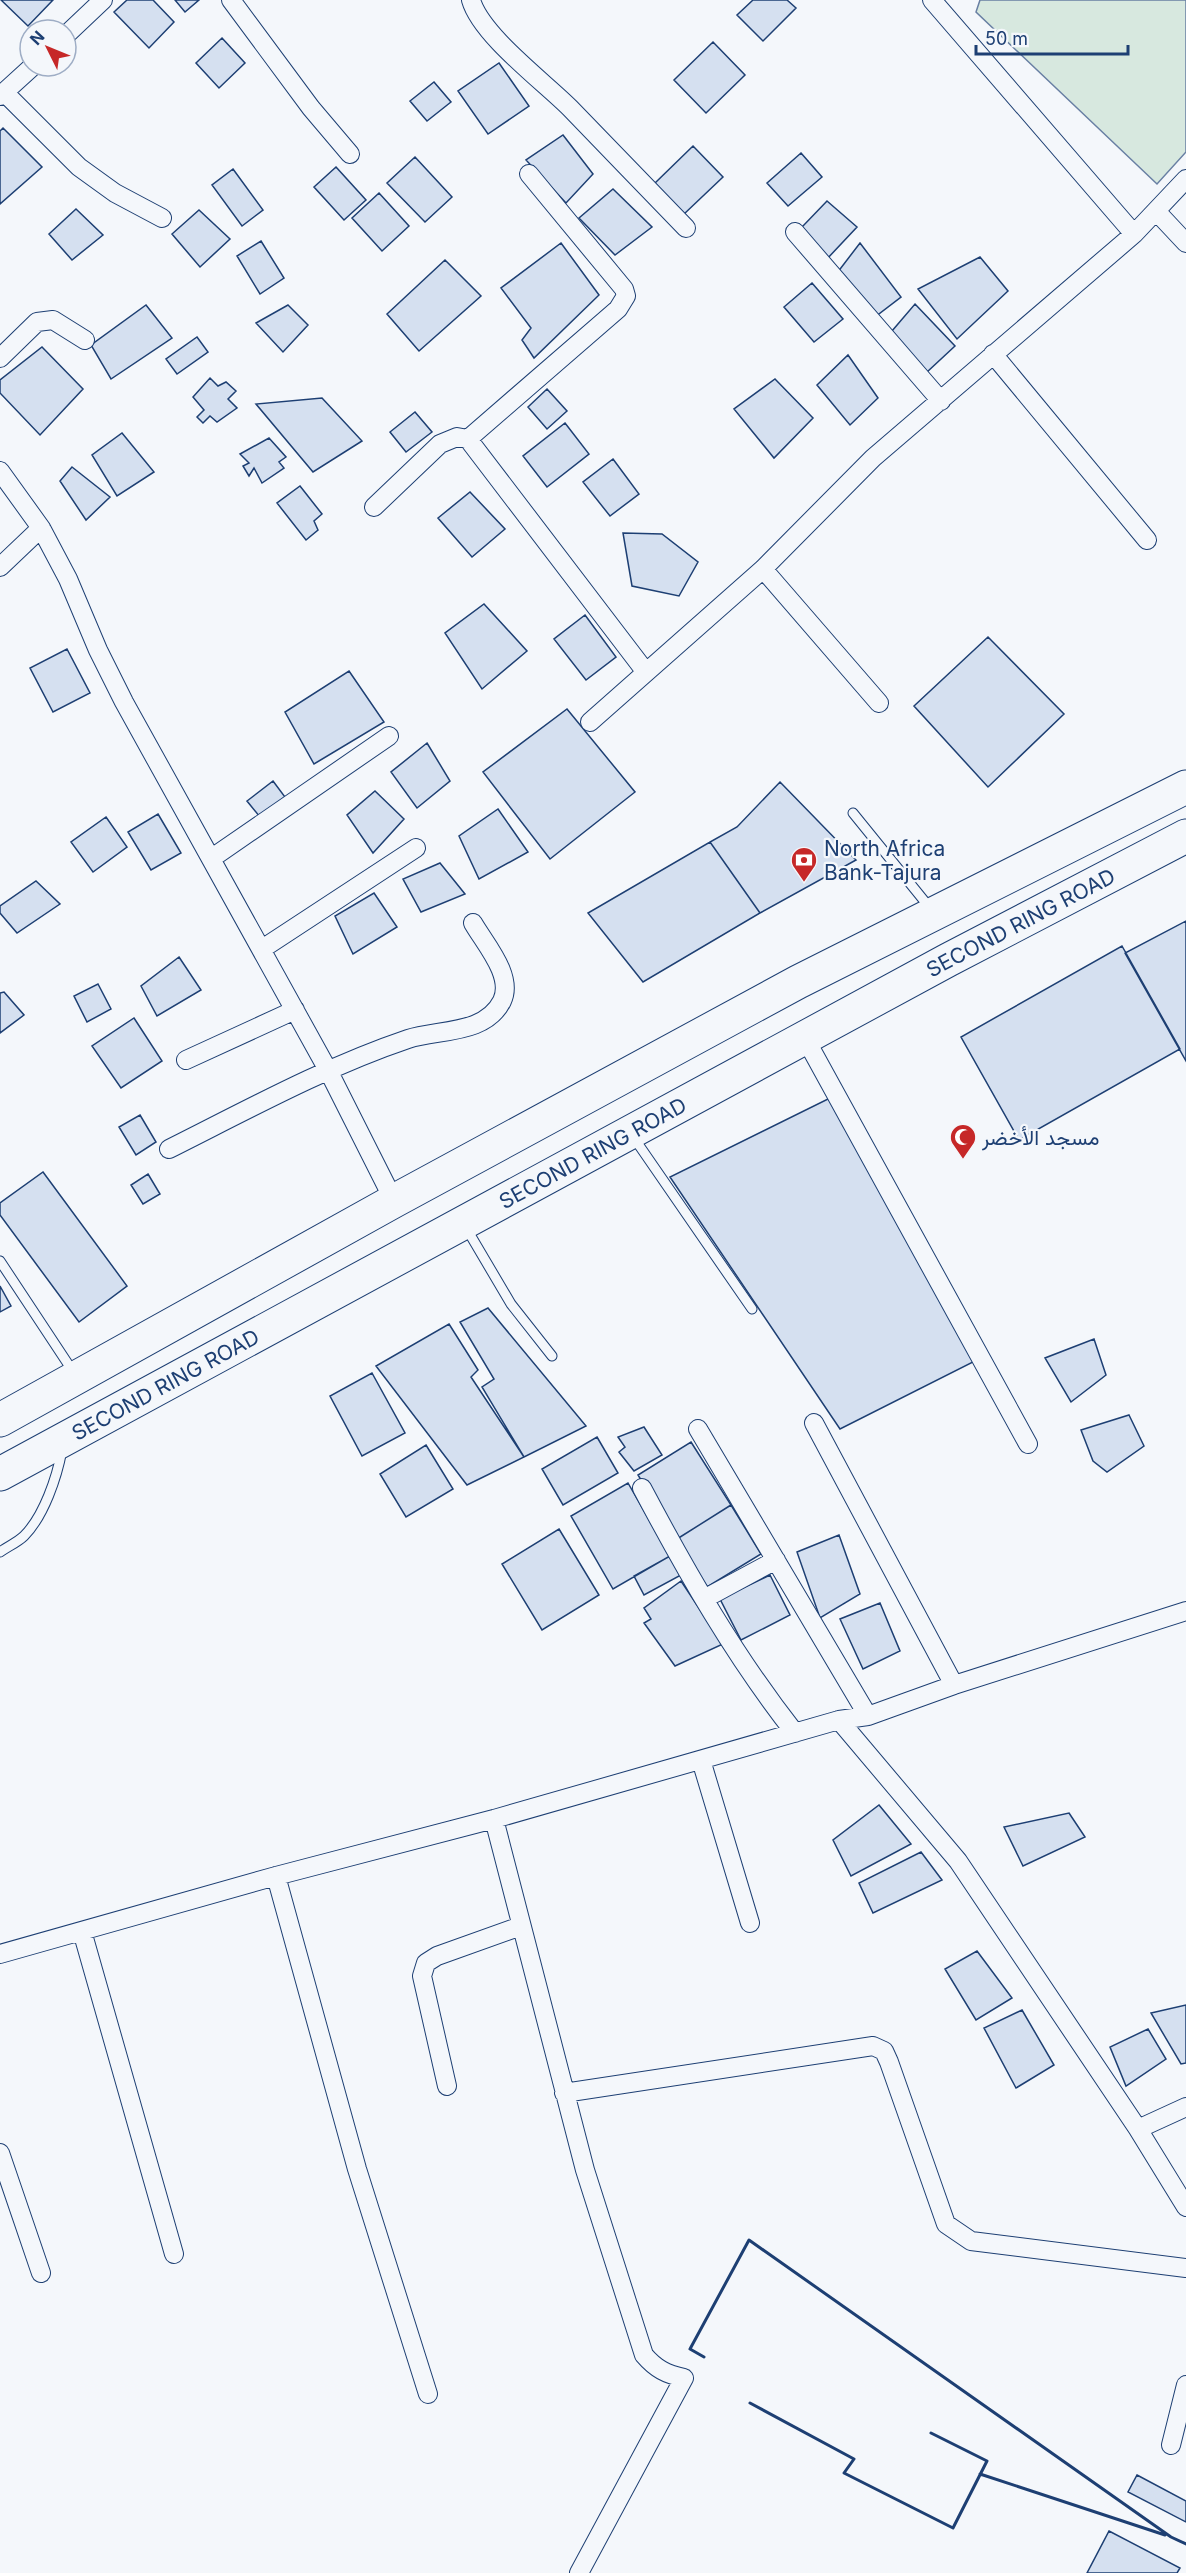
<svg xmlns="http://www.w3.org/2000/svg" width="1186" height="2573" font-family="Inter,Vazirmatn,sans-serif">
<style>
.green{fill:#d7e8df;stroke:#687fa3;stroke-width:1.5}
.building{fill:#d5e0f0;stroke:#1d3f73;stroke-width:1.5}
.lines{fill:none;stroke-linecap:round;stroke-linejoin:round}
.lane-casing{stroke:#1d3f73;stroke-width:11}
.street-casing{stroke:#1d3f73;stroke-width:20}
.highway-casing{stroke:#1d3f73;stroke-width:35}
.lane{stroke:#f4f7fb;stroke-width:9}
.street{stroke:#f4f7fb;stroke-width:18}
.highway{stroke:#f4f7fb;stroke-width:33}
.wall{stroke:#1d3f73;stroke-width:3}
.labels{text-anchor:middle;dominant-baseline:central;stroke-width:4.5;stroke-linejoin:round;paint-order:stroke}
.poi-label{font-size:21px;fill:#1d3f73;stroke:#f4f7fb;text-anchor:start}
.street-label{font-size:21px;fill:#1d3f73;stroke:#f4f7fb}
</style>
<rect width="100%" height="100%" fill="#f4f7fb"/>
<!-- green -->
<path class="green" d="M 980,0 L 1186,0 L 1186,152 L 1157,184 L 976,12 Z"/>
<!-- building -->
<path class="building" d="M 1,0 L 53,0 L 28,26 Z
M 127,0 L 153,0 L 174,22 L 149,48 L 114,12 Z
M 175,0 L 199,0 L 185,12 Z
M 753,0 L 787,0 L 796,8 L 763,41 L 737,15 Z
M 222,38 L 245,63 L 219,88 L 196,63 Z
M 713,42 L 745,75 L 706,113 L 674,80 Z
M 499,63 L 529,106 L 488,134 L 458,91 Z
M 434,82 L 451,102 L 427,121 L 410,101 Z
M 3,128 L 42,167 L 0,204 L 0,131 Z
M 563,135 L 593,174 L 566,203 L 526,160 Z
M 693,146 L 723,177 L 683,215 L 654,184 Z
M 801,153 L 822,177 L 788,206 L 767,183 Z
M 415,157 L 452,197 L 425,222 L 387,183 Z
M 336,167 L 366,200 L 344,220 L 314,187 Z
M 233,169 L 263,210 L 242,226 L 212,185 Z
M 613,189 L 652,227 L 615,255 L 579,218 Z
M 379,193 L 409,226 L 382,251 L 352,218 Z
M 827,201 L 857,227 L 826,260 L 802,227 Z
M 76,209 L 103,235 L 72,260 L 49,234 Z
M 199,210 L 230,239 L 200,267 L 172,234 Z
M 261,241 L 284,278 L 260,294 L 237,256 Z
M 561,243 L 599,295 L 534,358 L 522,340 L 531,328 L 501,288 Z
M 860,243 L 901,297 L 871,320 L 834,277 Z
M 980,257 L 1008,291 L 957,339 L 918,289 Z
M 445,260 L 481,296 L 419,351 L 387,314 Z
M 812,283 L 843,319 L 814,342 L 784,307 Z
M 915,304 L 955,346 L 927,372 L 886,338 Z
M 146,305 L 172,338 L 111,379 L 91,345 Z
M 288,305 L 308,325 L 283,352 L 256,323 Z
M 197,337 L 208,352 L 177,374 L 166,359 Z
M 42,347 L 83,389 L 40,435 L 0,393 L 0,380 Z
M 848,355 L 878,398 L 850,425 L 817,385 Z
M 210,378 L 218,386 L 226,382 L 236,391 L 228,399 L 237,408 L 217,422 L 210,416 L 203,423 L 197,417 L 204,410 L 193,397 Z
M 775,379 L 813,418 L 774,458 L 734,409 Z
M 547,389 L 567,411 L 547,429 L 528,407 Z
M 322,398 L 362,441 L 313,472 L 256,404 Z
M 415,412 L 432,432 L 406,452 L 390,432 Z
M 565,423 L 589,454 L 547,487 L 523,456 Z
M 122,433 L 154,472 L 117,496 L 92,455 Z
M 269,438 L 286,457 L 279,462 L 284,468 L 262,483 L 254,468 L 249,476 L 243,466 L 249,463 L 240,454 Z
M 613,459 L 639,494 L 610,516 L 583,482 Z
M 72,467 L 110,497 L 86,520 L 60,481 Z
M 300,486 L 322,514 L 314,521 L 318,530 L 306,540 L 277,503 Z
M 470,492 L 505,529 L 472,557 L 438,518 Z
M 623,533 L 662,534 L 698,562 L 679,596 L 632,586 Z
M 484,604 L 527,651 L 482,689 L 445,633 Z
M 585,615 L 616,657 L 586,680 L 554,639 Z
M 988,637 L 1064,714 L 988,787 L 914,706 Z
M 67,649 L 90,693 L 53,712 L 30,668 Z
M 349,671 L 384,722 L 314,764 L 285,712 Z
M 567,709 L 635,792 L 550,859 L 483,772 Z
M 427,743 L 450,781 L 417,808 L 391,772 Z
M 273,781 L 285,797 L 260,817 L 247,801 Z
M 780,782 L 856,860 L 760,913 L 710,842 L 737,827 Z
M 375,791 L 404,819 L 373,853 L 347,815 Z
M 498,809 L 528,852 L 479,879 L 459,836 Z
M 158,814 L 181,853 L 151,870 L 128,832 Z
M 106,817 L 127,847 L 93,872 L 71,842 Z
M 710,842 L 760,913 L 643,982 L 588,913 Z
M 440,863 L 465,894 L 421,912 L 403,879 Z
M 36,881 L 60,904 L 17,933 L 0,913 L 0,906 Z
M 374,893 L 397,927 L 353,954 L 335,916 Z
M 1186,921 L 1186,1061 L 1125,953 Z
M 1122,946 L 1180,1049 L 1019,1140 L 961,1037 Z
M 179,957 L 201,990 L 157,1016 L 141,986 Z
M 98,984 L 111,1009 L 87,1022 L 74,996 Z
M 4,992 L 24,1015 L 0,1033 L 0,993 Z
M 134,1018 L 162,1061 L 121,1088 L 92,1046 Z
M 832,1097 L 977,1360 L 840,1429 L 670,1177 Z
M 140,1115 L 156,1142 L 136,1155 L 119,1127 Z
M 43,1172 L 127,1286 L 79,1322 L 0,1215 L 0,1203 Z
M 148,1174 L 160,1194 L 143,1204 L 131,1185 Z
M 0,1286 L 11,1306 L 0,1312 Z
M 488,1308 L 586,1426 L 524,1457 L 482,1387 L 494,1379 L 460,1322 Z
M 449,1324 L 478,1370 L 471,1377 L 524,1457 L 467,1485 L 376,1366 Z
M 1094,1339 L 1106,1375 L 1071,1402 L 1045,1358 Z
M 372,1373 L 405,1433 L 362,1456 L 330,1396 Z
M 1129,1415 L 1144,1446 L 1107,1472 L 1093,1461 L 1081,1430 Z
M 644,1427 L 662,1455 L 634,1471 L 619,1452 L 625,1447 L 618,1437 Z
M 597,1437 L 618,1473 L 563,1505 L 542,1469 Z
M 691,1442 L 731,1505 L 677,1539 L 638,1475 Z
M 426,1445 L 453,1489 L 406,1517 L 380,1474 Z
M 628,1483 L 670,1556 L 613,1589 L 571,1516 Z
M 731,1505 L 761,1554 L 707,1587 L 677,1539 Z
M 559,1529 L 599,1595 L 542,1630 L 502,1564 Z
M 839,1535 L 860,1594 L 820,1618 L 797,1552 Z
M 670,1556 L 681,1575 L 644,1595 L 634,1576 Z
M 770,1575 L 790,1615 L 741,1640 L 720,1599 Z
M 681,1581 L 723,1644 L 675,1666 L 644,1623 L 651,1619 L 644,1608 Z
M 880,1603 L 900,1651 L 863,1669 L 840,1619 Z
M 879,1805 L 911,1844 L 851,1876 L 833,1840 Z
M 1069,1813 L 1085,1837 L 1023,1866 L 1004,1827 Z
M 921,1852 L 942,1880 L 873,1913 L 859,1883 Z
M 977,1951 L 1012,1998 L 976,2020 L 945,1969 Z
M 1186,2005 L 1186,2063 L 1181,2064 L 1151,2013 Z
M 1022,2010 L 1054,2065 L 1016,2088 L 984,2028 Z
M 1148,2029 L 1166,2059 L 1126,2086 L 1110,2047 Z
M 1137,2475 L 1186,2501 L 1186,2522 L 1128,2492 Z
M 1109,2531 L 1180,2568 L 1177,2573 L 1087,2573 Z"/>
<g class="lines">
<!-- lane casing -->
<g class="lane-casing">
<path id="lane" d="M 853,813 L 930,908
M 634,1138 L 752,1309
M 465,1226 L 511,1304 L 552,1356
M 0,1261 L 74,1373
M 0,1552 C 7,1547 18,1542 24,1536 C 44,1516 57,1477 62,1450"/>
</g>
<!-- street casing -->
<g class="street-casing">
<path id="street" d="M 231,0 L 311,108 L 350,154
M 471,0 C 481,35 543,81 570,108 C 609,148 647,188 686,228
M 932,0 L 1134,234
M 66,35 L 103,0
M 5,93 L 79,167 L 115,193 L 162,218
M 0,96 L 33,66
M 1156,211 L 1186,243
M 795,232 L 941,401
M 993,354 L 1147,540
M 0,358 L 37,322 L 53,320 L 85,340
M 468,439 L 618,309 L 626,296 L 624,289 L 529,174
M 0,471 L 41,528 L 68,579 L 98,650 L 124,702 L 329,1072 L 394,1201
M 374,507 L 440,444 L 457,437 L 468,439 L 645,671
M 0,567 L 41,528
M 763,569 L 879,703
M 590,722 L 763,569 L 873,458 L 1134,234 L 1186,179
M 212,858 L 389,736
M 262,949 L 416,848
M 805,1038 L 1028,1444
M 186,1060 L 295,1010
M 169,1149 C 247,1110 325,1067 408,1039 C 438,1029 485,1035 502,1001 C 514,976 485,944 473,923
M 814,1423 L 954,1685
M 698,1429 L 868,1716
M 642,1488 C 687,1573 735,1657 795,1733
M 704,1599 L 776,1560
M 839,1720 L 958,1861 L 1138,2129 L 1186,2207
M 701,1760 L 750,1923
M 494,1819 L 585,2170 L 644,2355 C 656,2369 666,2374 684,2378 L 579,2573
M 276,1876 L 357,2169 L 428,2394
M 82,1931 L 174,2254
M 0,1954 L 276,1876 L 494,1819 L 839,1720 L 868,1716 L 954,1685 L 1186,1611
M 447,2086 L 422,1976 L 426,1963 L 437,1956 L 521,1926
M 564,2093 L 873,2046 L 884,2051 L 889,2062 L 946,2224 L 971,2241 L 1186,2268
M 1138,2129 L 1186,2107
M 0,2153 L 41,2273
M 1171,2445 L 1186,2385"/>
</g>
<!-- highway casing -->
<g class="highway-casing">
<g id="highway">
<path d="M 0,1420 L 394,1201 L 798,982 L 1186,787"/>
<path id="s1" d="M 0,1474 L 948,960 L 1186,836"/>
</g>
</g>
<!-- lane -->
<use href="#lane" class="lane"/>
<!-- street -->
<use href="#street" class="street"/>
<!-- highway -->
<use href="#highway" class="highway"/>
<!-- wall -->
<path class="wall" d="M 704,2357 L 690,2349 L 749,2240 L 1171,2537 L 1186,2544
M 750,2403 L 854,2459 L 844,2473 L 953,2528 L 987,2461 L 931,2433
M 980,2474 L 1165,2535"/>
</g>
<!-- icons -->
<defs>
<g id="bank-pin" transform="scale(1.35)"><path d="M0 17L-7.5 6A9.5 9.5 0 1 1 7.5 6Z" fill="#c62828" stroke="#f4f7fb"/><path d="M-6-4H6V4H-6ZM0-2.3a2.3 2.3 0 1 0 0 4.6a2.3 2.3 0 1 0 0-4.6Z" fill="#fff"/></g>
<g id="mosque-pin" transform="scale(1.35)"><path d="M0 17L-7.5 6A9.5 9.5 0 1 1 7.5 6Z" fill="#c62828" stroke="#f4f7fb"/><path d="M3.5-4.9A6 6 0 1 0 3.5 4.9A5 5 0 1 1 3.5-4.9Z" fill="#fff"/></g>
</defs>
<g fill-rule="evenodd">
<use href="#bank-pin" x="804" y="860"/>
<use href="#mosque-pin" x="963" y="1137"/>
</g>
<g class="labels">
<!-- poi labels -->
<g class="poi-label">
<text x="824" y="848">North Africa<tspan x="824" dy="24">Bank-Tajura</tspan></text>
<text x="982" y="1137">مسجد الأخضر</text>
</g>
<!-- street labels -->
<g class="street-label">
<text stroke="none"><textPath href="#s1" startOffset="1160">SECOND RING ROAD</textPath></text>
<text stroke="none"><textPath href="#s1" startOffset="674">SECOND RING ROAD</textPath></text>
<text stroke="none"><textPath href="#s1" startOffset="188">SECOND RING ROAD</textPath></text>
</g>
</g>
<!-- north arrow -->
<g transform="translate(48 48) rotate(313)"><circle r="28" fill="#f4f7fb" stroke="#9eadc5" stroke-width="1.5"/>
<path d="M0-4.5L10 22L0 15L-10 22Z" fill="#c62828"/>
<text y="-9" font-size="16" font-weight="bold" text-anchor="middle" fill="#1d3f73">N</text>
</g>
<!-- scale -->
<path d="M976 45v9h152v-9" fill="none" stroke="#1d3f73" stroke-width="3"/>
<text x="985" y="45" font-size="18" fill="#1d3f73" stroke="#f4f7fb" stroke-width="4.5" paint-order="stroke">50 m</text>
</svg>
